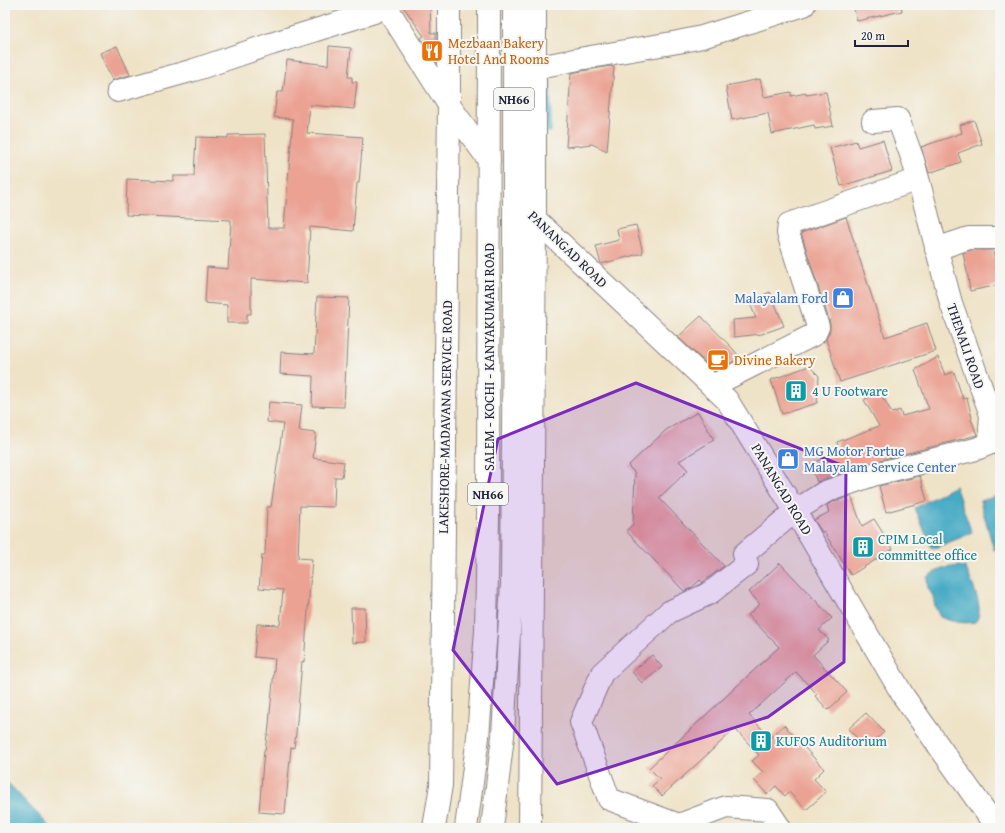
<svg xmlns="http://www.w3.org/2000/svg" width="1005" height="833" font-family="'Gentium Book Plus',serif">
<style>
.water{fill:#46abc5;stroke:#346680}
.lines{fill:none;stroke-linecap:round;stroke-linejoin:round}
.stream{stroke:#46abc5;stroke-width:5.5}
.building{fill:#eba293}
.minor-casing{stroke:#888281;stroke-width:24}
.major-casing{stroke:#888281;stroke-width:24}
.highway-casing{stroke:#888281;stroke-width:24}
.minor{stroke:#fff;stroke-width:22}
.major{stroke:#fff;stroke-width:22}
.highway{stroke:#fff;stroke-width:22}
.marked{fill:#7b2cbf;fill-opacity:0.2;stroke:#7b2cbf;stroke-width:3;stroke-linejoin:round}
.labels{text-anchor:middle;dominant-baseline:central;stroke-width:4;stroke-linejoin:round;paint-order:stroke}
.shield{fill:#f6f6f2;stroke:#626272;stroke-width:1}
.shield-label{font-size:13px;font-weight:bold;fill:#22223b}
.food-label{font-size:14px;fill:#c56008;stroke:#f6f6f2;text-anchor:start}
.street-label{font-size:14px;fill:#22223b;stroke:#f6f6f2}
.shop-label{font-size:14px;fill:#366cbe;stroke:#f6f6f2;text-anchor:end}
.culture-label{font-size:14px;fill:#0d838f;stroke:#f6f6f2;text-anchor:start}
</style>
<rect width="100%" height="100%" fill="#f6f6f2"/>
<filter id="ink" filterUnits="userSpaceOnUse"><feTurbulence type="fractalNoise" baseFrequency=".025" numOctaves="2"/><feDisplacementMap in="SourceGraphic" scale="8" xChannelSelector="R" yChannelSelector="G"/><feConvolveMatrix kernelMatrix="1 2 1 2 8 2 1 2 1" color-interpolation-filters="sRGB"/></filter>
<filter id="wash" filterUnits="userSpaceOnUse"><feTurbulence type="fractalNoise" baseFrequency=".012" numOctaves="4" result="noise"/><feDisplacementMap in="SourceGraphic" scale="16" xChannelSelector="R" yChannelSelector="G"/><feGaussianBlur stdDeviation="0.9" result="paint"/><feColorMatrix in="noise" values="0 0 0 0 0 0 0 0 0 0 0 0 0 0 0 0 0 1.4 0 .05"/><feComposite in="paint" operator="in"/></filter>
<g filter="url(#wash)">
<rect width="100%" height="100%" fill="#efe3c7"/>
<!-- water -->
<path class="water" d="M 955,486 L 972,533 L 932,549 L 915,508 Z
M 1000,495 L 1000,549 L 994,550 L 980,501 Z
M 958,566 L 966,568 C 971,582 980,598 979,613 C 979,616 977,619 976,622 C 962,624 953,622 940,617 L 935,607 L 933,596 L 928,588 L 927,577 C 939,569 944,568 958,566 Z
M 5,780 L 51,828 L 5,828 Z"/>
<g class="lines">
<!-- stream -->
<path class="stream" d="M 548,70 L 549,130"/>
</g>
<g id="blocks">
<!-- building -->
<path class="building" d="M 402,5 L 430,5 L 431,33 L 436,33 L 436,62 L 421,38 L 424,36 Z
M 853,5 L 901,5 L 902,11 L 857,21 Z
M 117,46 L 130,75 L 112,80 L 100,53 Z
M 329,46 L 351,48 L 348,77 L 352,77 L 352,82 L 357,82 L 354,109 L 310,105 L 307,133 L 363,137 L 359,183 L 357,183 L 353,231 L 310,227 L 307,283 L 251,279 L 251,314 L 247,314 L 247,323 L 227,323 L 227,305 L 205,303 L 207,267 L 228,269 L 231,220 L 126,215 L 127,179 L 173,181 L 173,176 L 194,176 L 196,137 L 228,138 L 228,135 L 265,134 L 268,228 L 284,228 L 293,119 L 274,117 L 277,92 L 283,92 L 287,60 L 328,65 Z
M 610,66 L 614,67 L 607,151 L 592,144 L 566,147 L 571,73 Z
M 760,79 L 764,97 L 791,92 L 791,96 L 806,93 L 806,95 L 826,92 L 833,126 L 815,129 L 814,125 L 772,134 L 768,113 L 732,120 L 726,86 Z
M 974,120 L 982,144 L 958,153 L 961,162 L 929,173 L 921,147 L 962,133 L 960,125 Z
M 883,140 L 892,171 L 841,186 L 830,148 L 856,141 L 858,147 Z
M 846,217 L 885,337 L 927,323 L 936,351 L 840,382 L 826,339 L 830,331 L 830,323 L 801,233 Z
M 636,225 L 643,253 L 601,264 L 596,246 L 619,240 L 617,229 Z
M 971,250 L 993,250 L 999,285 L 970,291 L 968,277 L 963,253 Z
M 770,292 L 784,326 L 762,334 L 734,337 L 733,320 L 756,318 L 749,301 Z
M 317,297 L 349,298 L 344,407 L 312,406 L 313,376 L 280,374 L 281,352 L 314,354 Z
M 701,316 L 734,350 L 740,358 L 714,371 L 678,337 Z
M 938,357 L 945,375 L 954,372 L 963,399 L 967,398 L 972,418 L 971,419 L 977,435 L 873,462 L 817,482 L 810,464 L 840,452 L 837,442 L 879,426 L 864,400 L 879,391 L 892,413 L 900,410 L 902,416 L 929,409 L 915,370 Z
M 809,366 L 819,376 L 817,403 L 782,414 L 771,380 Z
M 269,402 L 302,405 L 299,431 L 316,433 L 313,458 L 344,462 L 342,477 L 335,477 L 334,507 L 300,506 L 298,558 L 312,559 L 304,662 L 302,661 L 296,733 L 294,748 L 291,747 L 285,814 L 259,812 L 264,750 L 265,750 L 267,735 L 268,735 L 275,659 L 254,657 L 257,624 L 280,625 L 283,590 L 259,588 L 262,555 L 265,555 L 267,507 L 271,507 L 283,424 L 267,422 Z
M 698,412 L 714,440 L 679,461 L 688,470 L 659,498 L 724,566 L 703,582 L 703,583 L 700,580 L 691,588 L 684,591 L 626,531 L 633,524 L 635,473 L 628,466 L 666,430 Z
M 920,476 L 927,501 L 886,512 L 879,486 Z
M 851,496 L 862,526 L 874,519 L 893,549 L 851,575 L 824,532 L 822,532 L 814,520 L 829,512 L 827,506 L 830,503 Z
M 780,563 L 832,618 L 819,630 L 829,640 L 813,655 L 847,692 L 828,710 L 815,696 L 817,694 L 796,672 L 749,715 L 770,738 L 784,725 L 824,769 L 814,779 L 826,792 L 806,810 L 789,792 L 785,796 L 776,786 L 767,794 L 754,780 L 763,772 L 752,761 L 759,755 L 735,729 L 662,796 L 652,786 L 660,779 L 649,768 L 779,647 L 748,615 L 760,604 L 749,592 Z
M 351,608 L 365,608 L 366,642 L 352,643 Z
M 652,655 L 662,667 L 642,683 L 632,672 Z
M 866,713 L 884,732 L 867,748 L 848,729 Z"/>
</g>
</g>
<g filter="url(#ink)">
<use href="#blocks" fill-opacity="0" stroke="#888281" stroke-width="1"/>
<g class="lines">
<!-- minor casing -->
<g class="minor-casing">
<path id="minor" d="M 385,5 L 449,105 L 489,160
M 534,68 L 579,59 L 678,42 L 702,37 L 804,5
M 118,91 L 194,70 L 271,44 L 374,12 L 377,5
M 936,249 L 969,238 L 1000,238
M 712,386 L 732,376 L 815,334 L 818,327 L 788,233 L 789,224 L 907,183
M 434,828 L 441,785 L 449,105 L 449,5
M 530,828 L 535,219 L 535,5
M 780,828 L 768,810 L 726,807 L 679,825 L 609,799 L 581,722 L 602,673 L 669,612 L 710,593 L 747,564 L 744,554 L 795,511 L 825,492 L 876,474 L 976,449 L 991,443 L 990,429 L 991,415 L 951,303 L 913,160 L 898,119 L 873,121"/>
</g>
<!-- major casing -->
<g class="major-casing">
<path id="major" d="M 514,194 L 535,219 L 727,400 L 795,511 L 904,697 L 997,828"/>
</g>
<!-- highway casing -->
<g class="highway-casing">
<path id="highway" d="M 466,828 L 478,737 L 486,630 L 488,520 L 489,5
M 492,828 L 503,736 L 512,583 L 514,286 L 514,5"/>
</g>
<!-- minor -->
<use href="#minor" class="minor"/>
<!-- major -->
<use href="#major" class="major"/>
<!-- highway -->
<use href="#highway" class="highway"/>
</g>
</g>
<!-- marked area -->
<path class="marked" d="M 636,383 L 846,467 L 844,662 L 768,717 L 557,784 L 453,650 L 498,439 Z"/>
<!-- icons -->
<defs>
<g id="restaurant-square" transform="scale(1.15)"><rect x="-9" y="-9" width="18" height="18" rx="4" fill="#e8710a" stroke="#f6f6f2"/><path d="M-5-6h1v4h1v-4h1v4h1v-4h1v5L-1.5 .5V6h-2V.5L-5-1ZM5-6V6H3V1.5H1.5Q1.5-4 5-6Z" fill="#fff"/></g>
<g id="shop-square" transform="scale(1.15)"><rect x="-9" y="-9" width="18" height="18" rx="4" fill="#3f7fe0" stroke="#f6f6f2"/><path d="M-5-2.5h2.3a2.7 3.5 0 0 1 5.4 0H5L5.5 6h-11ZM-1.5-2.5h3a1.5 2.3 0 0 0-3 0Z" fill="#fff"/></g>
<g id="cafe-square" transform="scale(1.15)"><rect x="-9" y="-9" width="18" height="18" rx="4" fill="#e8710a" stroke="#f6f6f2"/><path d="M-5.5-4.5H6V0H3Q3 3.5 0 3.5H-2.5Q-5.5 3.5-5.5 0ZM3-3.2v2h1.7v-2ZM-6 4.5H4V6H-6Z" fill="#fff"/></g>
<g id="building-square" transform="scale(1.15)"><rect x="-9" y="-9" width="18" height="18" rx="4" fill="#0f9aa8" stroke="#f6f6f2"/><path d="M-4-6H4V6H1V3H-1V6H-4ZM-2.5-4.3h1.7v1.8h-1.7ZM.8-4.3h1.7v1.8H.8ZM-2.5-1h1.7V.8h-1.7ZM.8-1h1.7V.8H.8Z" fill="#fff"/></g>
</defs>
<g fill-rule="evenodd">
<use href="#restaurant-square" x="432" y="51"/>
<use href="#shop-square" x="843" y="298"/>
<use href="#cafe-square" x="718" y="360"/>
<use href="#building-square" x="796" y="391"/>
<use href="#shop-square" x="788" y="459"/>
<use href="#building-square" x="863" y="547"/>
<use href="#building-square" x="761" y="741"/>
</g>
<g class="labels">
<!-- shield labels -->
<g class="shield">
<rect x="494" y="88" width="40" height="22" rx="3"/>
<rect x="468" y="483" width="40" height="22" rx="3"/>
</g>
<g class="shield-label">
<text x="514" y="99">NH66</text>
<text x="488" y="494">NH66</text>
</g>
<!-- food labels -->
<g class="food-label">
<text x="448" y="43">Mezbaan Bakery<tspan x="448" dy="16">Hotel And Rooms</tspan></text>
<text x="734" y="360">Divine Bakery</text>
</g>
<!-- street labels -->
<g class="street-label">
<text transform="translate(568 249) rotate(44)">PANANGAD ROAD</text>
<text transform="translate(966 346) rotate(71)">THENALI ROAD</text>
<text transform="translate(489 357) rotate(-90)">SALEM - KOCHI - KANYAKUMARI ROAD</text>
<text transform="translate(445 417) rotate(-89)">LAKESHORE-MADAVANA SERVICE ROAD</text>
<text transform="translate(782 489) rotate(59)">PANANGAD ROAD</text>
</g>
<!-- shop labels -->
<g class="shop-label">
<text x="828" y="298">Malayalam Ford</text>
<text x="804" y="451" text-anchor="start">MG Motor Fortue<tspan x="804" dy="16">Malayalam Service Center</tspan></text>
</g>
<!-- culture labels -->
<g class="culture-label">
<text x="812" y="391">4 U Footware</text>
<text x="878" y="539">CPIM Local<tspan x="878" dy="16">committee office</tspan></text>
<text x="776" y="741">KUFOS Auditorium</text>
</g>
</g>
<!-- margin -->
<rect width="1005" height="833" fill="none" stroke="#f6f6f2" stroke-width="20"/>
<!-- scale -->
<path d="M855 40v6h53v-6" fill="none" stroke="#22223b" stroke-width="2"/>
<text x="861" y="40" font-size="12" fill="#22223b" stroke="#f6f6f2" stroke-width="3" paint-order="stroke">20 m</text>
</svg>
